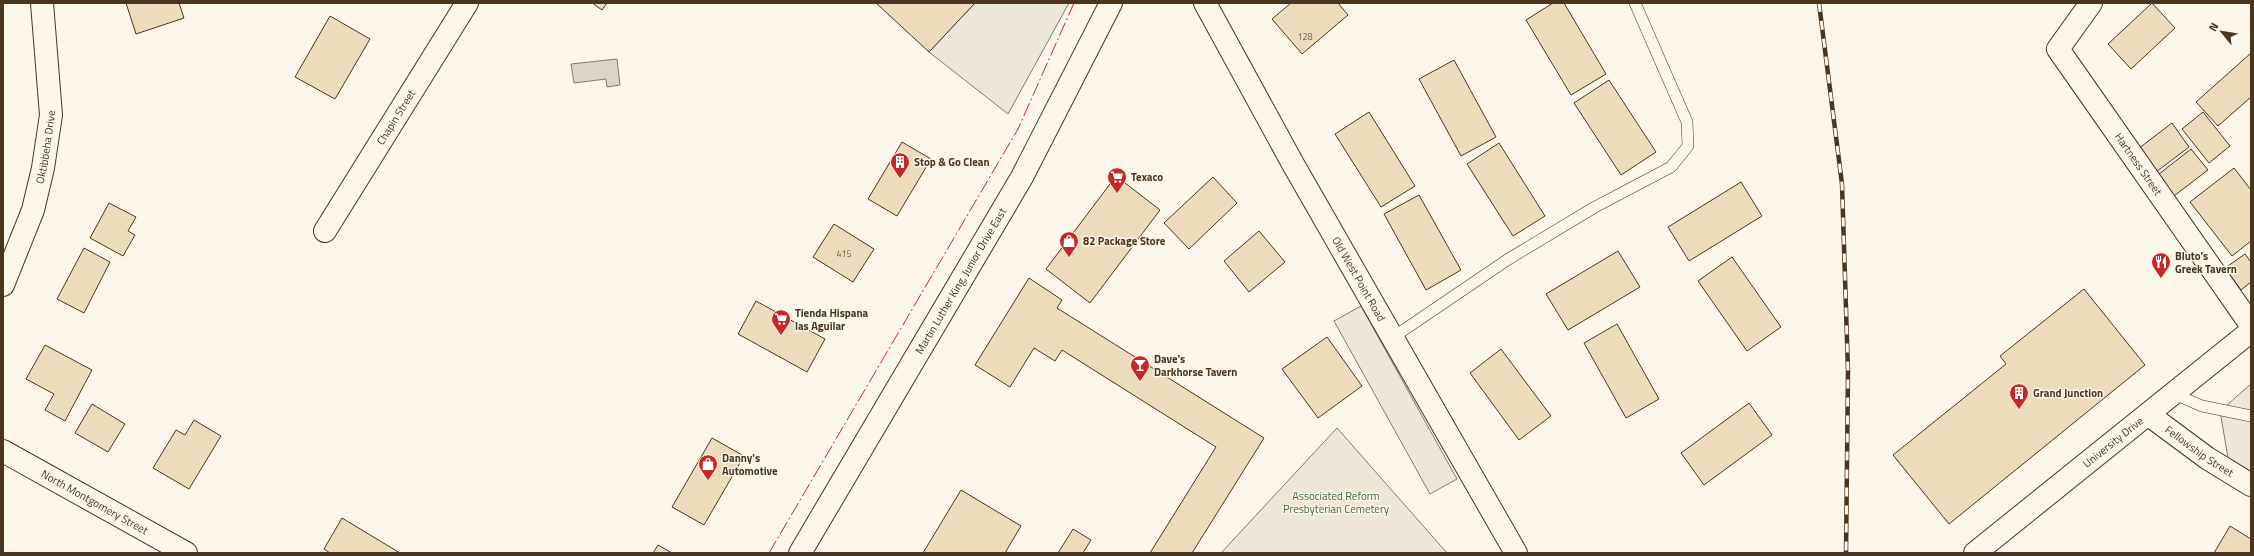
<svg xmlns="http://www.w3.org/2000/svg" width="2254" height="556" font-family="'Titillium Web',sans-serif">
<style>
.green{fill:#ede6d9;stroke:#887966}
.parking{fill:#ede7d9;stroke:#887966}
.water{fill:#dcd4c6;stroke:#887966}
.building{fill:#ecdcbc;stroke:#4a3520}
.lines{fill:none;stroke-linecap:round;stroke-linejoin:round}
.service-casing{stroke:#4a3520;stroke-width:12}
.minor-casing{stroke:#4a3520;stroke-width:24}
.tertiary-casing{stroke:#4a3520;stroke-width:24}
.primary-casing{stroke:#4a3520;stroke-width:24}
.service{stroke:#fbf6e9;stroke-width:11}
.minor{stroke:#fbf6e9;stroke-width:22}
.tertiary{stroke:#fbf6e9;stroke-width:22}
.primary{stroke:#fbf6e9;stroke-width:22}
.rail-casing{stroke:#4a3520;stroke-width:4.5}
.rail{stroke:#fbf6e9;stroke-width:3;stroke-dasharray:9;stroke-linecap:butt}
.power{stroke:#c62828;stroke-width:1;stroke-dasharray:14 3 2 3;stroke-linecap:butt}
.labels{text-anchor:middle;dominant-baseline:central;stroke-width:3;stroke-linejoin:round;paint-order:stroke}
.number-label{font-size:9px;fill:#725f47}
.street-label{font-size:11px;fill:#4a3520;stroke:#fbf6e9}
.poi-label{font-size:11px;font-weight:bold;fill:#4a3520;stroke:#fbf6e9;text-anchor:start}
.park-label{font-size:11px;fill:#436837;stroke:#fbf6e9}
</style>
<rect width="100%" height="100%" fill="#fbf6e9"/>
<!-- green -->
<path class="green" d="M 2251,384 L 2251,472 L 2228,458 L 2220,411 Z
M 1337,428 L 1447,553 L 1221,553 Z"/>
<!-- parking -->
<path class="parking" d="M 975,3 L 1069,3 L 1008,114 L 929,52 Z
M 1361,306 L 1457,479 L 1430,494 L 1334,321 Z"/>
<!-- water -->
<path class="water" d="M 617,59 L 620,85 L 607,87 L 606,79 L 574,83 L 571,64 Z"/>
<!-- building -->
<path class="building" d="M 126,3 L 179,3 L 184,18 L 136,34 Z
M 592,3 L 607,3 L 602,10 Z
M 876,3 L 975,3 L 929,52 Z
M 1291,3 L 1338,3 L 1348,15 L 1302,54 L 1272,19 Z
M 1553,3 L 1564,3 L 1606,74 L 1571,95 L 1526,20 Z
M 2152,3 L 2175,28 L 2131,69 L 2108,44 Z
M 330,16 L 370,39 L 335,99 L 295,77 Z
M 2251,53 L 2251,97 L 2218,126 L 2196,102 Z
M 1454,60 L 1496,137 L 1461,156 L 1419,79 Z
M 1609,80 L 1656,152 L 1621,175 L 1574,103 Z
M 1369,112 L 1415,186 L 1381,207 L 1335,134 Z
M 2203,112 L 2230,146 L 2209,163 L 2182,129 Z
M 2172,123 L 2189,147 L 2156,172 L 2138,149 Z
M 902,142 L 931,159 L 897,216 L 868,199 Z
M 1499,143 L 1545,216 L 1513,236 L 1467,164 Z
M 2191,149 L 2208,170 L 2170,199 L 2154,178 Z
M 2234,168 L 2251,190 L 2251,241 L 2232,256 L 2190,202 Z
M 1116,176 L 1160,210 L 1090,303 L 1046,269 Z
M 1213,177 L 1237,203 L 1189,249 L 1164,223 Z
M 1741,182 L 1762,216 L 1689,261 L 1668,227 Z
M 1419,195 L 1461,270 L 1426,290 L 1384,214 Z
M 109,203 L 136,217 L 128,231 L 135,235 L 123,256 L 90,238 Z
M 834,224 L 874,249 L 853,282 L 813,257 Z
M 1259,231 L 1285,262 L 1249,292 L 1224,261 Z
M 84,248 L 110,262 L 84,313 L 57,299 Z
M 1618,251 L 1640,287 L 1568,330 L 1546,294 Z
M 2245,254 L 2251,262 L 2251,282 L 2241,290 L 2225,268 Z
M 1732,257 L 1781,327 L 1747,351 L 1698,281 Z
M 1029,278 L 1062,300 L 1057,308 L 1264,438 L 1192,553 L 1150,553 L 1216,447 L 1062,350 L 1055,361 L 1034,348 L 1010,387 L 975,365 Z
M 2084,289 L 2145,365 L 1949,524 L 1893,455 L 2006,364 L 2000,356 Z
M 756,301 L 825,339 L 807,372 L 738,334 Z
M 1617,324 L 1659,399 L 1626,418 L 1584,343 Z
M 1327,337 L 1362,386 L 1318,418 L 1282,369 Z
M 45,345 L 92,370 L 65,421 L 45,410 L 54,394 L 26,379 Z
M 1501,349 L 1551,416 L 1519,440 L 1470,373 Z
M 1749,403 L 1772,435 L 1704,485 L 1681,453 Z
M 92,404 L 125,424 L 108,452 L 75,433 Z
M 194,420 L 221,436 L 189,489 L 153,468 L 176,430 L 185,435 Z
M 712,438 L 744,456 L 704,525 L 672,507 Z
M 961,490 L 1021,526 L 1005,553 L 923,553 Z
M 342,518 L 400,553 L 330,553 L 324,549 Z
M 2230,526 L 2251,539 L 2251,553 L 2214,553 Z
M 1073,529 L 1091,540 L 1083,553 L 1058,553 Z
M 658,545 L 672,553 L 653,553 Z"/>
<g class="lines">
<!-- service casing -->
<g class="service-casing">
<path id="service" d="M 1392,338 L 1507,260 L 1595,207 L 1671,167 L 1688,146 L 1687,122 L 1635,3
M 2174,394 L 2202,406 L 2251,416"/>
</g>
<!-- minor casing -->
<g class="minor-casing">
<g id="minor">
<path id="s1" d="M 2091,3 L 2058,49 L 2251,325"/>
<path id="s2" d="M 325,231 L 467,3"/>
<path id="s3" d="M 3,285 L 33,210 L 43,168 L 51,115 L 42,3"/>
<path id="s4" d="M 2149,415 L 2207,458 L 2251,485"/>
</g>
</g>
<!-- tertiary casing -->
<g class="tertiary-casing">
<g id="tertiary">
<path id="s5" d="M 1205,3 L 1293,164 L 1516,553"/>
<path id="s6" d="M 3,451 L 186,553"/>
<path id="s7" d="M 1975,553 L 2251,331"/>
</g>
</g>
<!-- primary casing -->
<g class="primary-casing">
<g id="primary">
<path id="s8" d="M 800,553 L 1022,177 L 1111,3"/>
</g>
</g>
<!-- service -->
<use href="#service" class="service"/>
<!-- minor -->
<use href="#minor" class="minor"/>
<!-- tertiary -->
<use href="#tertiary" class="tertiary"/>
<!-- primary -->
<use href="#primary" class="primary"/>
<!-- rail casing -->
<g class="rail-casing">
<path id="rail" d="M 1819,3 L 1842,184 L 1848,371 L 1846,553"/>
</g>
<!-- rail -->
<use href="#rail" class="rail"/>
<!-- power -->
<path class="power" d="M 769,553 L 1018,129 L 1074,3"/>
</g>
<!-- icons -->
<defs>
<g id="building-pin" transform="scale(1)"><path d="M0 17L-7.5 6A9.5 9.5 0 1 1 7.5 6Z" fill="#c62828" stroke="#fbf6e9"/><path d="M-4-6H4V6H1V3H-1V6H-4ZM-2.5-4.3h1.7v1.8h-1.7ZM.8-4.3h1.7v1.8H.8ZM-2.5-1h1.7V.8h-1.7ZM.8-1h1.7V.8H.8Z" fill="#fff"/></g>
<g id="supermarket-pin" transform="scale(1)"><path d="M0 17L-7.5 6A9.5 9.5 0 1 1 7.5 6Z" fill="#c62828" stroke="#fbf6e9"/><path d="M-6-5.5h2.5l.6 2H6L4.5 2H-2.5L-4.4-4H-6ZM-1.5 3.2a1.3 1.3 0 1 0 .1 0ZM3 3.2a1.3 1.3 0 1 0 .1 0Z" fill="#fff"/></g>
<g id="shop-pin" transform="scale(1)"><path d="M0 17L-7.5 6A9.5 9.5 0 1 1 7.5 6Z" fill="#c62828" stroke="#fbf6e9"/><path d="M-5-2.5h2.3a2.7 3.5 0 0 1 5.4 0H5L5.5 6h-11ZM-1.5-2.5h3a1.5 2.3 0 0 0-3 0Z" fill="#fff"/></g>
<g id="restaurant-pin" transform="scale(1)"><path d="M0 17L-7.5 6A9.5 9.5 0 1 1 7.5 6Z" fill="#c62828" stroke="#fbf6e9"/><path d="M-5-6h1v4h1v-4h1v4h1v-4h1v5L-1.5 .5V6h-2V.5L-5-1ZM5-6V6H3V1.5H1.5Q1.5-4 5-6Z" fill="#fff"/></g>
<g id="bar-pin" transform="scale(1)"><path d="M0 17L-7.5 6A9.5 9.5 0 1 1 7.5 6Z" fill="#c62828" stroke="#fbf6e9"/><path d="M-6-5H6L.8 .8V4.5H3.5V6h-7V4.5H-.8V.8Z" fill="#fff"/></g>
</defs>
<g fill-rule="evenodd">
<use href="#building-pin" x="900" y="162"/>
<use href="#supermarket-pin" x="1117" y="177"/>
<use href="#shop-pin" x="1069" y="241"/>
<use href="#restaurant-pin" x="2161" y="262"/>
<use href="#supermarket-pin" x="781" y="319"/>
<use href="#bar-pin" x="1140" y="365"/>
<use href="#building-pin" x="2019" y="393"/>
<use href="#shop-pin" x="708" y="464"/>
</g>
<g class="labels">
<!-- number labels -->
<g class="number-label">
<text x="1305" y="36">128</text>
<text x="844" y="253">415</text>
</g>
<!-- street labels -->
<g class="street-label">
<text stroke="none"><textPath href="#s2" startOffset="134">Chapin Street</textPath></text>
<text stroke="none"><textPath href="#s3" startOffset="145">Oktibbeha Drive</textPath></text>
<text stroke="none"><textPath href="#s1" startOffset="197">Hartness Street</textPath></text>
<text stroke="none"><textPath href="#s5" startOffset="316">Old West Point Road</textPath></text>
<text stroke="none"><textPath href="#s8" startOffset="316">Martin Luther King, Junior Drive East</textPath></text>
<text stroke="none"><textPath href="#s7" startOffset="177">University Drive</textPath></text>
<text stroke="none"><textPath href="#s4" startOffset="62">Fellowship Street</textPath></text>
<text stroke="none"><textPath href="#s6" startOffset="105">North Montgomery Street</textPath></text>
</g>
<!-- poi labels -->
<g class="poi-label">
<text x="914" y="162">Stop &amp; Go Clean</text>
<text x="1131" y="177">Texaco</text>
<text x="1083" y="241">82 Package Store</text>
<text x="2175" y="256">Bluto's<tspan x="2175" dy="13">Greek Tavern</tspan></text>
<text x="795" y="313">Tienda Hispana<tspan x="795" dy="13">las Aguilar</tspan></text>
<text x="1154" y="359">Dave's<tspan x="1154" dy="13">Darkhorse Tavern</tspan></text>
<text x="2033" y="393">Grand Junction</text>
<text x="722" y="458">Danny's<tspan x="722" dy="13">Automotive</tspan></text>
</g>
<!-- park labels -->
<g class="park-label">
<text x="1336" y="496">Associated Reform<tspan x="1336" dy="13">Presbyterian Cemetery</tspan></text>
</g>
</g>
<!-- border -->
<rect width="2254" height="556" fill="none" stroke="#4a3520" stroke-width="8"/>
<!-- north arrow -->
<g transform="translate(2222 32) rotate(300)" stroke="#fbf6e9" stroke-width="3" paint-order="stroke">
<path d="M0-3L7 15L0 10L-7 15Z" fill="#4a3520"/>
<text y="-6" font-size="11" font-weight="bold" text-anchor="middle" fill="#4a3520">N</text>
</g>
</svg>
